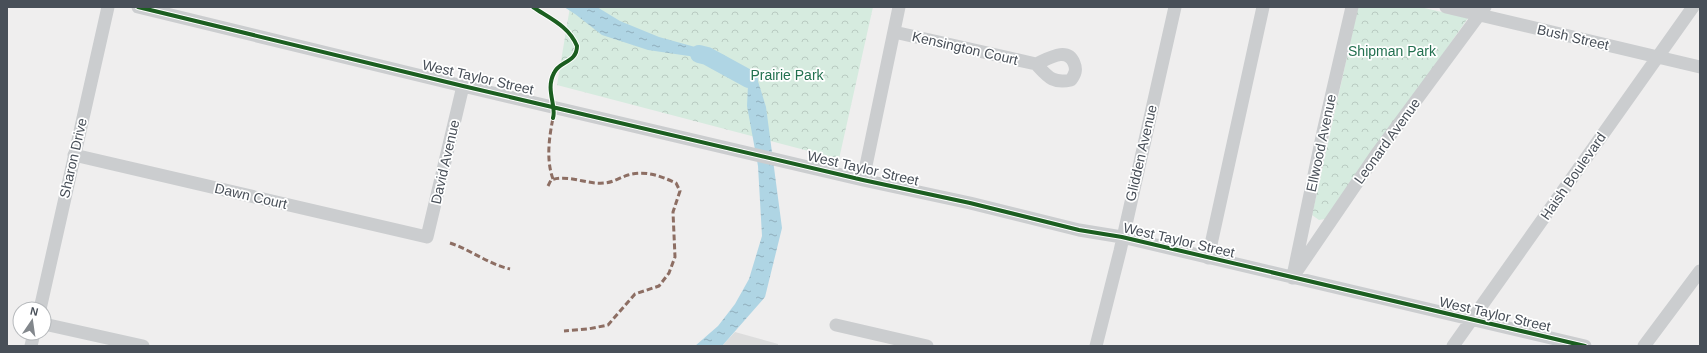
<svg xmlns="http://www.w3.org/2000/svg" width="1707" height="353" font-family="Arial,sans-serif">
<style>
.education{fill:#ddd}
.forest{fill:url(#forest-crowns)}
.water{fill:url(#water-ripples)}
.lines{fill:none;stroke-linecap:round;stroke-linejoin:round}
.river{stroke:#afd5e4;stroke-width:18}
.minor{stroke:#cbcdcf;stroke-width:13}
.quiet{stroke:#8d6e63;stroke-width:3;stroke-dasharray:6 3;stroke-linecap:butt}
.cycleway-casing{stroke:#fff;stroke-width:6}
.cycleway{stroke:#1b5e20;stroke-width:4}
.labels{text-anchor:middle;dominant-baseline:central;stroke-width:3.5;stroke-linejoin:round;paint-order:stroke}
.street-label{font-size:14px;fill:#484f58;stroke:#fff}
.park-label{font-size:14px;fill:#22704f;stroke:#fff}
</style>
<defs>
<pattern id="forest-crowns" width="20" height="18" patternUnits="userSpaceOnUse"><rect width="20" height="18" fill="#d6ebdf"/><path d="M2 6a3 3 0 1 1 6 0M12 15a3 3 0 1 1 6 0" fill="none" stroke="#b9cbc1"/></pattern>
<pattern id="water-ripples" width="26" height="14" patternUnits="userSpaceOnUse"><rect width="26" height="14" fill="#afd5e4"/><path d="M2 4q2-2 4 0t4 0M15 11q2-2 4 0t4 0" fill="none" stroke="#90afbc"/></pattern>
</defs>
<rect width="100%" height="100%" fill="#efeeee"/>
<!-- education -->
<path class="education" d="M 735,332 L 778,344 L 778,346 L 722,346 Z"/>
<!-- forest -->
<path class="forest" d="M 570,7 L 873,7 L 839,159 L 557,85 Z
M 1358,7 L 1420,7 L 1468,18 L 1330,216 L 1324,219 L 1319,220 L 1312,215 Z"/>
<!-- water -->
<path class="water" d="M 564,7 L 597,7 L 620,21 L 659,37 L 724,55 L 757,78 L 766,107 L 782,228 L 765,297 L 722,346 L 695,346 L 718,326 L 735,304 L 749,279 L 762,236 L 758,166 L 747,106 L 748,85 L 724,64 L 689,56 L 648,50 L 602,35 L 575,14 Z"/>
<g class="lines">
<!-- river -->
<path class="river" d="M 699,54 L 707,56 L 749,79"/>
<!-- minor -->
<path class="minor" d="M 138,7 L 463,86 L 863,180 L 970,203 L 1079,230 L 1122,237 L 1585,346
M 1446,7 L 1700,67
M 894,32 L 1036,64 C 1048,77 1053,84 1071,80 C 1075,74 1077,70 1074,63 C 1067,46 1048,59 1036,64
M 74,155 L 427,237 L 463,86
M 863,180 L 899,7
M 1208,258 L 1263,7
M 1294,271 L 1323,132 L 1352,7
M 1292,278 L 1378,152 L 1485,7
M 40,309 L 108,7
M 44,324 L 143,346
M 836,325 L 927,346
M 31,346 L 34,333
M 1096,346 L 1120,251 L 1175,7
M 1453,346 L 1693,7
M 1644,346 L 1700,271"/>
<!-- quiet -->
<path class="quiet" d="M 553,179 C 546,160 549,138 553,118
M 548,186 L 551,180 C 569,174 587,185 605,183 C 614,182 621,177 628,175 C 646,170 660,176 676,183 L 680,191 L 673,212 L 675,257 L 669,273 L 659,286 L 635,294 L 608,325 L 588,329 L 564,331
M 450,243 C 471,250 488,264 510,269"/>
<!-- cycleway casing -->
<g class="cycleway-casing">
<path id="cycleway" d="M 138,7 L 463,86 L 863,180 L 970,203 L 1079,230 L 1122,237 L 1585,346
M 533,7 C 549,18 569,26 577,46 C 577,63 559,61 554,73 C 545,90 557,106 553,118"/>
</g>
<!-- cycleway -->
<use href="#cycleway" class="cycleway"/>
</g>
<g class="labels">
<!-- street labels -->
<g class="street-label">
<text transform="translate(1573 37) rotate(13)">Bush Street</text>
<text transform="translate(965 48) rotate(13)">Kensington Court</text>
<text transform="translate(478 77) rotate(13)">West Taylor Street</text>
<text transform="translate(1387 141) rotate(-54)">Leonard Avenue</text>
<text transform="translate(1321 143) rotate(-78)">Ellwood Avenue</text>
<text transform="translate(1141 153) rotate(-77)">Glidden Avenue</text>
<text transform="translate(73 158) rotate(-77)">Sharon Drive</text>
<text transform="translate(445 162) rotate(-77)">David Avenue</text>
<text transform="translate(863 168) rotate(13)">West Taylor Street</text>
<text transform="translate(1573 176) rotate(-55)">Haish Boulevard</text>
<text transform="translate(251 196) rotate(13)">Dawn Court</text>
<text transform="translate(1179 240) rotate(13)">West Taylor Street</text>
<text transform="translate(1495 314) rotate(13)">West Taylor Street</text>
</g>
<!-- park labels -->
<g class="park-label">
<text x="1392" y="51">Shipman Park</text>
<text x="787" y="75">Prairie Park</text>
</g>
</g>
<!-- border -->
<rect width="1707" height="353" fill="none" stroke="#484f58" stroke-width="16"/>
<!-- north arrow -->
<g transform="translate(32 321) rotate(13)"><circle r="19" fill="#ffffff" stroke="#b6b9bc"/>
<path d="M0-3L7 15L0 10L-7 15Z" fill="#82878c"/>
<text y="-6" font-size="11" font-weight="bold" text-anchor="middle" fill="#484f58">N</text>
</g>
</svg>
